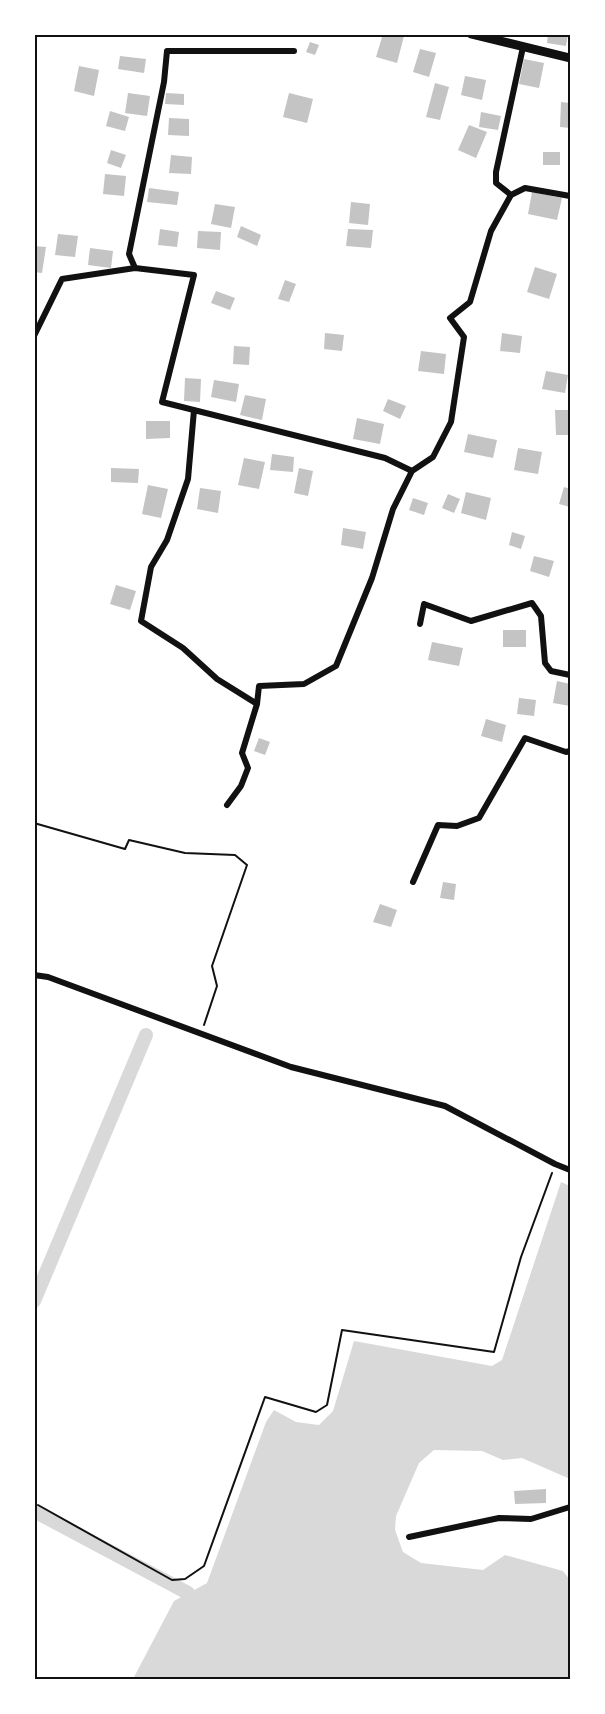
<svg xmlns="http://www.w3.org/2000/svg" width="605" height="1714" viewBox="0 0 605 1714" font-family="Cabin,sans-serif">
	<rect width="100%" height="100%" fill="#fff"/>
	<path fill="#d9d9d9" d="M561,1182l9,4v293l-48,-21 -19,2 -21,-9 -48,-1 -15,13 -23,53 -1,14 8,22 18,11 62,7 22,-15 58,16 7,9v99h-437l41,-78 33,-18 59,-161 8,-12 22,12 23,3 14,-14 21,-70 138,25 10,-6z"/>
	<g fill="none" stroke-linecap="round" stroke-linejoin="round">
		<path stroke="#d9d9d9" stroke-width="14" d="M34,1301l112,-266
			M34,1511l154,82"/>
	</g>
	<path fill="#c4c4c4" d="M383,34l21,2 -7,27 -21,-6z
		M548,34h20l-2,12 -19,-3z
		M310,42l9,3 -4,10 -9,-3z
		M420,49l16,4 -7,24 -16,-5z
		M120,56l26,3 -2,14 -26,-4z
		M524,59l20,4 -5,25 -20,-4z
		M79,66l20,4 -5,26 -20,-5z
		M465,76l21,4 -4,20 -21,-5z
		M435,83l14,4 -9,33 -14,-3z
		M128,93l22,3 -3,20 -22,-3z
		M166,93l18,1v11l-19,-1z
		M289,93l24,6 -6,24 -24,-6z
		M561,102l9,1v25l-10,-1z
		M110,111l19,6 -4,14 -19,-5z
		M481,112l20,4 -3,14 -19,-3z
		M169,118l20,1v17l-21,-1z
		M469,125l18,7 -11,26 -18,-8z
		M111,150l15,5 -5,13 -14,-5z
		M543,152h17v13h-17z
		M171,155l21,2 -1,17 -22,-1z
		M105,174l21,2 -2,20 -21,-2z
		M149,188l30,4 -2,13 -30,-3z
		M532,192l30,6 -5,22 -29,-6z
		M351,202l19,2 -2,21 -19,-2z
		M215,204l20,3 -4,21 -20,-4z
		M241,226l20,9 -4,11 -20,-9z
		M160,229l19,3 -2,15 -19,-2z
		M348,229l25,1 -2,18 -25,-2z
		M198,231l23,1 -1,18 -23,-2z
		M58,234l20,2 -3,21 -20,-2z
		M34,246l12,1 -4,26 -8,-1z
		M90,248l23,3 -2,17 -23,-3z
		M535,267l22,7 -8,25 -22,-7z
		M285,280l11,4 -7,18 -11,-3z
		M216,291l19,7 -5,12 -19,-7z
		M325,333l19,2 -2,16 -18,-2z
		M502,333l20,3 -2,17 -20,-2z
		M234,346l16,1 -1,18 -16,-1z
		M421,351l25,3 -2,20 -26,-3z
		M546,371l22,4 -3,18 -23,-4z
		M185,378l16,1 -1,23 -16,-1z
		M214,380l25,4 -3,18 -25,-5z
		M245,395l21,4 -4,21 -22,-5z
		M388,399l18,7 -6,13 -17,-8z
		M555,410h15v25h-14z
		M357,418l27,6 -4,20 -27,-5z
		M146,421h24v17l-24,1z
		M468,434l29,6 -4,18 -29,-6z
		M518,448l24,4 -4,22 -24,-4z
		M272,454l22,3 -1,15 -23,-2z
		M244,458l21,4 -6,27 -21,-4z
		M111,468l28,1 -1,14 -27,-1z
		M299,468l14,3 -5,25 -14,-3z
		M148,485l20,4 -7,29 -19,-4z
		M564,487l6,2v18l-11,-3z
		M200,488l21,3 -3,22 -21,-4z
		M466,492l25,6 -5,22 -25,-7z
		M448,494l12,5 -6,14 -12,-5z
		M413,498l15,5 -4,12 -15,-5z
		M343,528l23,4 -3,17 -22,-4z
		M512,532l13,4 -4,13 -12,-4z
		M534,556l20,5 -5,16 -19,-6z
		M116,585l20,6 -6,19 -20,-6z
		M503,630h23v17h-23z
		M432,642l31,6 -4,18 -31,-6z
		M557,681l13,3v22l-17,-3z
		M519,698l17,2 -2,16 -17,-2z
		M486,719l20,6 -4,17 -21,-6z
		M259,738l11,4 -5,13 -11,-4z
		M443,882l13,2 -2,16 -14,-2z
		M380,904l17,6 -6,17 -18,-5z
		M546,1489v14l-31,1 -1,-13z"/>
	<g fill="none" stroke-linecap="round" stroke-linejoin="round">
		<path stroke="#111" stroke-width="2" d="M34,823l91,26 4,-9 56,13 50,2 12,10 -35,101 5,20 -13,39
			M38,1505l134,75 13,-1 19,-13 61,-169 51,15 11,-7 15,-75 152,22 27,-95 31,-84"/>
		<path stroke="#111" stroke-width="6" d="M523,47l-27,125v11l15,12 14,-7 45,8
			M135,268l-6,-14 35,-172 3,-31h127
			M34,336l28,-57 73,-11 59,7 -32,127 223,56 27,13 21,-14 18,-35 13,-85 -14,-19 20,-16 21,-71 20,-36
			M194,410l-6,69 -21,61 -16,27 -10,54 42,27 34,31 40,25
			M420,624l4,-20 47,17 61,-18 9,13 4,47 6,8 19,4
			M227,805l14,-19 7,-18 -6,-15 15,-49 2,-18 45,-2 32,-18 36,-88 21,-69 19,-38
			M413,882l25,-57 19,1 22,-8 46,-80 41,14 4,-1
			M34,975l14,2 243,90 154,39 110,58 15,6
			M409,1537l90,-19 32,1 39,-12"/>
		<path stroke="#111" stroke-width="9" d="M471,34l99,24"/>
	</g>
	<rect width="605" height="1714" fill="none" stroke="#ffffff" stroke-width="72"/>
	<rect x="36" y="36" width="533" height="1642" fill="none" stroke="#111" stroke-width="2"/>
</svg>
